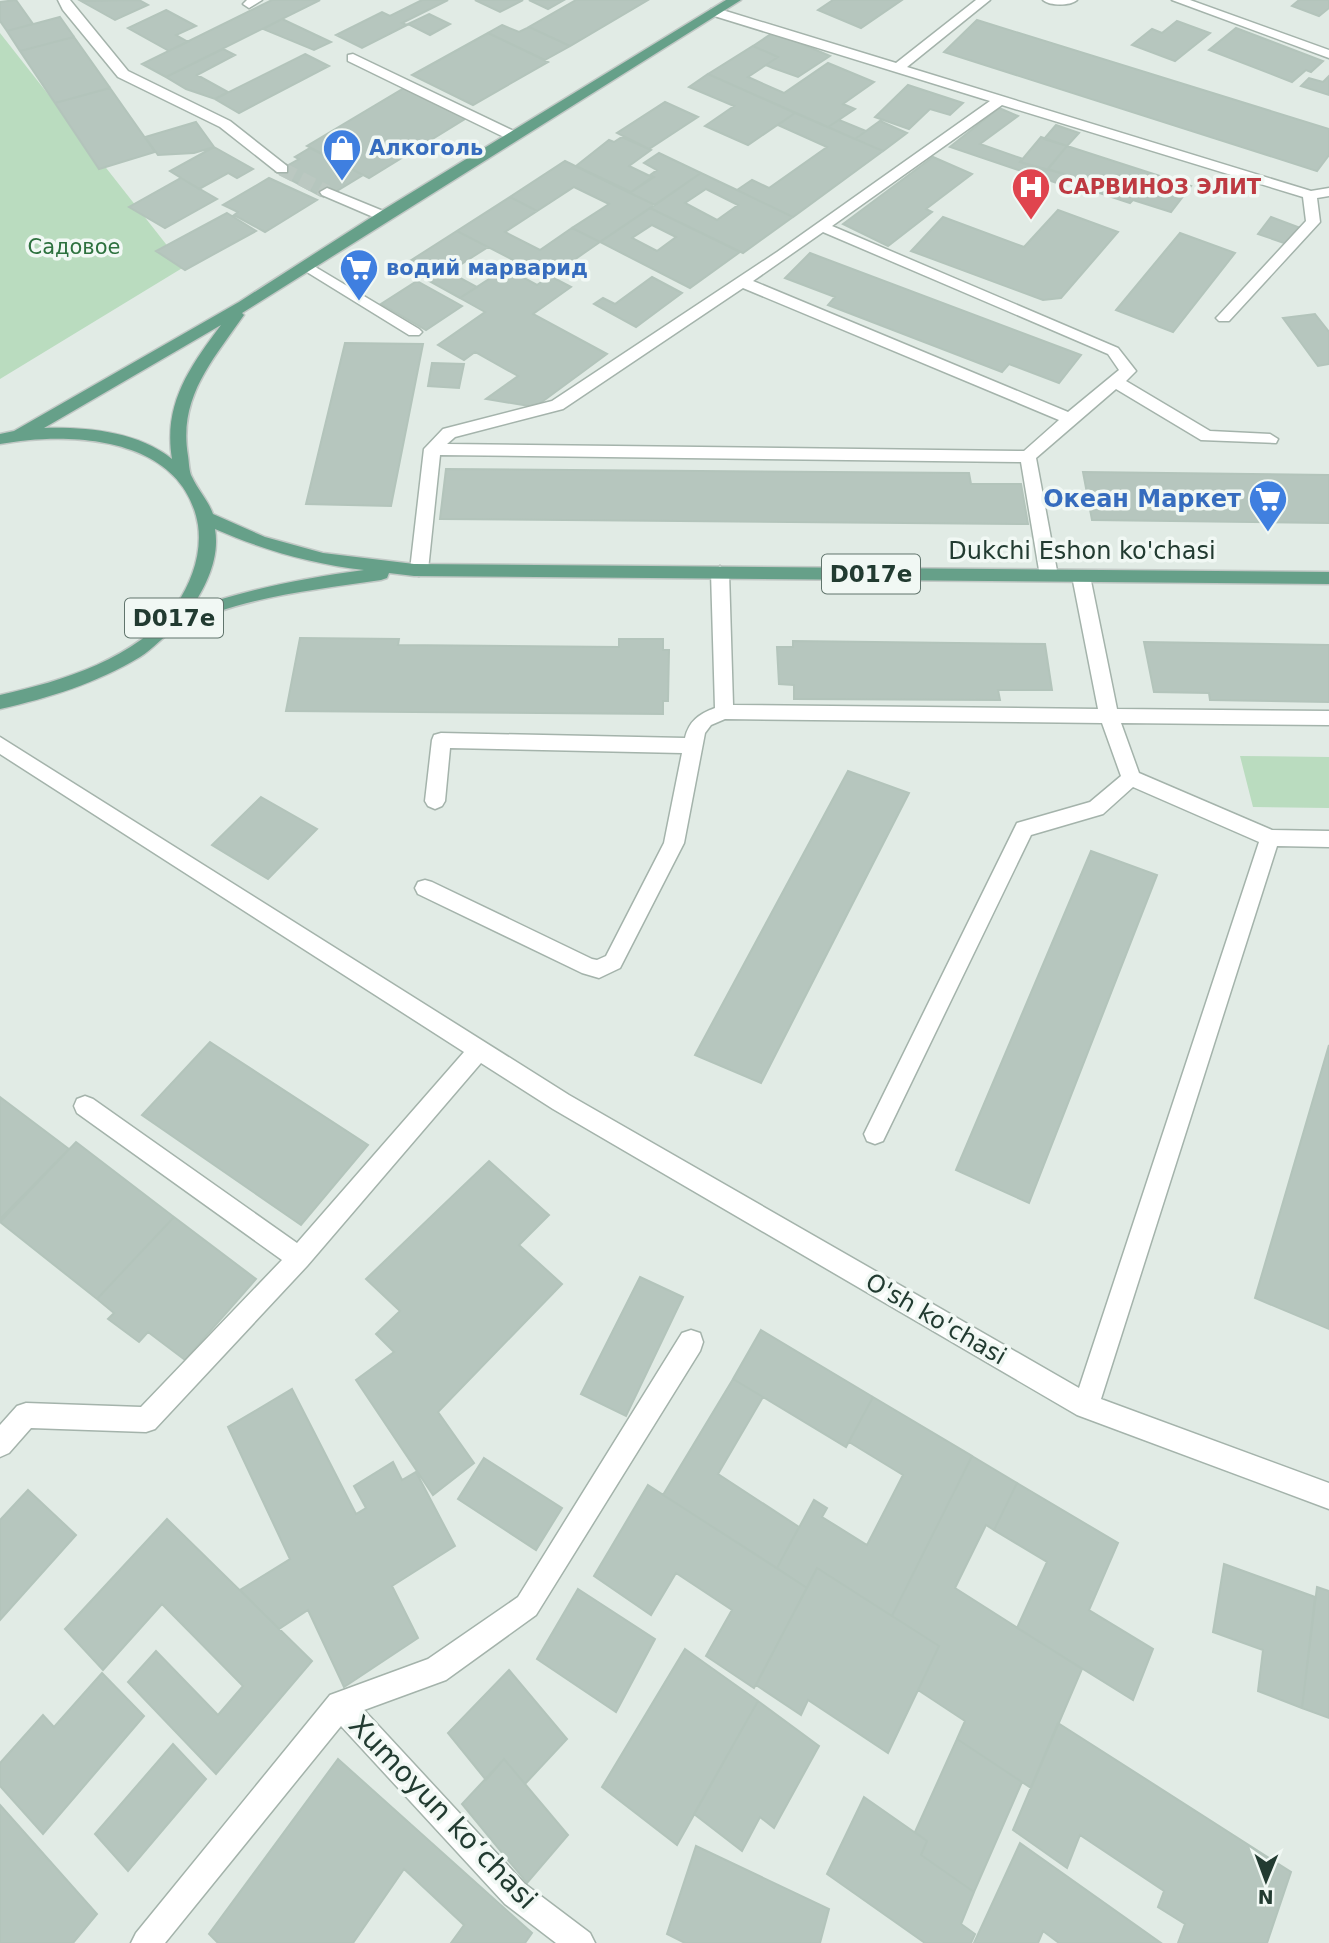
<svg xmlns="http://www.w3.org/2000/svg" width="1329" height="1943" viewBox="0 0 1329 1943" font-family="'DejaVu Sans',sans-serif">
	<rect width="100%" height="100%" fill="#e1ebe5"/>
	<path fill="#badcbf" d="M0,33l184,234 -184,112z
		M1240,756l89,1v51l-76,-1z"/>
	<path fill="#b6c6be" stroke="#b3c4bb" stroke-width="2" fill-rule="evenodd" d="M16,0l17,24 -26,7 -7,-10v-19z
		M139,0l9,5 -33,15 -34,-19z
		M272,0h48l-154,77 -24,-13z
		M422,0h26l-46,23 5,2 -45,23 -26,-13 46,-23 8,4z
		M475,0h48l-23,12z
		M529,0h35l-16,9z
		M576,0h72l-78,46 -41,-19z
		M833,0h69l-41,28 -43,-18z
		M1299,0h30v8l-10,8 -27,-10z
		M166,10l30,16 -20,9 12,7 -19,9 -41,-23z
		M429,14l21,10 -20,11 -22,-11z
		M60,17l14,20 -54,14 -13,-20z
		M282,19l49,23 -17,8 -51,-21z
		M977,20l352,109v26l-12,16 -373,-119z
		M1177,21l33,12 -35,28 -43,-16 20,-16 10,4z
		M502,25l17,7 10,-5 41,19 -25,14 -57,-27z
		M1236,28l87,33 -12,11 -5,-2 -14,12 -83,-32z
		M774,32l56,24 -32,21 -25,-9 -7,-3 12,-8 -25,-11z
		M488,33l60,29 -75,43 -61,-30z
		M74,37l36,51 -55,15 -35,-52z
		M753,46l25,11 -30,20 36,16 44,-30 46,19 -31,22 12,5 -27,18 -120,-53z
		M223,49l12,6 -38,20 31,17 -13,7 -29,-10 -20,-12z
		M305,54l24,12 -90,47 -24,-14z
		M708,74l87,39 -47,32 -43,-19 29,-20 -45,-19z
		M1329,76v19l-28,-9 8,-8 14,4z
		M908,85l55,18 -13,12 -20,-6 -21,20 -34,-12z
		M406,87l62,30 -99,61 -62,-32z
		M110,88l45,64 -56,17 -44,-66z
		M665,102l33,15 -49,32 -32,-16z
		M999,108l19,8 -38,28 43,15 -3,3 51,14 -8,9 -113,-38z
		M795,113l88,38 -90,66 -56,-27 15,-10 17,8 58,-41 -49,-22z
		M839,120l27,11 -11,8 -27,-12z
		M880,121l27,12 -24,18 -28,-12z
		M196,122l18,25 -20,6 -36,2 -13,-18z
		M1056,125l23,8 -12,13 -23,-7z
		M622,137l29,13 -22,16 23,11 -21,15 -55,-26 33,-26 5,2z
		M1041,137l26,9 -21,25 -26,-9z
		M1067,146l124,40 -20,26 -38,-12 -3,3 -64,-21 5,-6 -23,-7z
		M214,147l39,22 -16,9 -9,-5 -29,16 -29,-18z
		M310,148l53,27 -28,17 -4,-2 -10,6 -45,-24 23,-13 -4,-2z
		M659,153l42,20 -46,32 -25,-12 24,-16 -4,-2 7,-5 -13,-7z
		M933,157l39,17 -46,35 6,3 -44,34 -45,-22z
		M565,161l65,32 25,12 -55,37 -28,-14 37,-24 -35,-17 -37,24 -27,-14z
		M701,173l36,17 56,27 -50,36 -93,-45zM706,189l32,16 -21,15 -32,-17z
		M181,178l36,21 -52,29 -36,-21z
		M269,178l48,22 -52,32 -31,-17 4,-3 -15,-7z
		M510,197l27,14 -32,21 35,18 32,-22 28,14 -52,36 -91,-47z
		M650,208l90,44 -50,36 -90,-46zM652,225l24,12 -19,14 -25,-13z
		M1058,210l60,22 -57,66 -18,2 -132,-49 32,-34 81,30z
		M227,213l29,18 -71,39 -29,-19z
		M1271,217l32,12 -13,16 -32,-11z
		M457,231l31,16 -39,25 28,15 -17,11 -58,-32z
		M1180,233l55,20 -62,79 -57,-22z
		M810,253l271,102 -22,28 -50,-19 -7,8 -174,-67 7,-8 -50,-19z
		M506,268l31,17 13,-9 21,11 -38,27 74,40 -72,53 -49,-8 32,-23 -43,-24 -11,8 -26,-15 47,-33 -25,-14z
		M652,277l30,16 -46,34 -42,-23 9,-6 12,6z
		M417,281l45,25 -36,24 -45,-26z
		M1315,314l14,18v32l-11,2 -35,-48z
		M345,343l78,1 -32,162 -85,-2z
		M432,363l32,1 -5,24 -31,-2z
		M446,469l523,4 2,11h50l7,40 -588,-5z
		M1083,472l246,3v48l-237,-3z
		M300,638l99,1 -1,6 221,2v-8h44v11h6l-1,51h-5v13l-377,-3z
		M793,641l252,3 7,46h-54l2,10 -206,-1v-14l-15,-1 -2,-37h16z
		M1144,642l185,3v57l-119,-2 -1,-7 -55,-1z
		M848,771l61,22 -148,290 -66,-28z
		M261,797l56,32 -49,50 -56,-34z
		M1091,851l66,24 -128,328 -73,-33z
		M210,1042l158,103 -67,80 -159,-110z
		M1329,1045v284l-74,-31z
		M0,1097l69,52 -69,70z
		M76,1142l98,75 -77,82 -97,-77z
		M489,1161l60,54 -30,30 43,39 -124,128 36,51 -41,32 -77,-115 38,-28 -18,-18 24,-23 -34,-32z
		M174,1217l82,62 -71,81 -37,-28 -9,10 -31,-23 6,-6 -17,-14z
		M640,1277l43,20 -57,119 -45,-22z
		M761,1330l112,67 -27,50 -113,-68z
		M733,1379l30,18 -45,77 81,53 -22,41 -114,-73z
		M292,1389l64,125 10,-6 -12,-22 39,-24 9,18 14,-8 39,74 -63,40 26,52 -74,49 -36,-77 -29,19 -39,-39 50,-31 -62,-132z
		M873,1397l99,59 -80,160 -75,-48 -10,20 -30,-20 37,-68 13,8 -5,9 45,28 36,-70 -54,-33z
		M972,1456l45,27 -23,47 -8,-5 -31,63 127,81 -51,119 -74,-49 8,-18 -47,-31 21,-44 -47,-30z
		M484,1458l78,50 -26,42 -78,-51z
		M1017,1483l101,60 -29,67 64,39 -20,51 -116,-72 30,-66 -53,-32z
		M648,1485l159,103 -53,100 -48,-32 26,-46 -56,-37 -25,42 -57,-39z
		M28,1490l48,45 -76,85v-100z
		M167,1519l145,142 -96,113 -88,-92 28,-31 62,64 25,-29 -81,-82 -59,66 -38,-41z
		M1224,1564l91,33 -13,111 -44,-17 5,-41 -50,-18z
		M817,1568l122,78 -51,107 -80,-53 -7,15 -45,-30z
		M1317,1587l12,4v127l-27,-10z
		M578,1589l77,50 -39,73 -79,-53z
		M685,1649l73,52 -81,144 -75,-58z
		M509,1670l58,69 -42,45 -21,-25 -18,21 -38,-47z
		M102,1673l42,43 -101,118 -43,-48v-23l43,-48 11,12z
		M758,1701l61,45 -45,82 -14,-11 -18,34 -48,-37z
		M1058,1723l233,149 -24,71h-89l7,-19 -27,-17 6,-16 -84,-56 -13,33 -54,-38z
		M957,1739l65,43 -48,110 -53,-37 6,-14 -12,-9z
		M173,1744l33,35 -78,92 -33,-37z
		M338,1759l194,174 -7,10h-74l13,-18 -60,-56 -51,74h-135l-9,-9z
		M504,1759l64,76 -41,48 -65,-79z
		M864,1797l63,44 -6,14 53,37 -13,32 14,10 -4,9h-46l-98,-69z
		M0,1805l97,109 -24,29h-73z
		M1020,1843l141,100h-102l-16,-12 -5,12h-64z
		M696,1846l133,63 -9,34h-135l-18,-9z"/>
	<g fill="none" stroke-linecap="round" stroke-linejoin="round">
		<path stroke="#bbc8c1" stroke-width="14" stroke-dasharray="14 7" stroke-linecap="butt" d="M282,169l45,23"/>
		<g stroke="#a4b3ab" stroke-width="3">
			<path id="minor" d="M58,0h12l58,71 102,50 57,45v6h-10l-57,-45 -102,-50 -55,-67z
				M247,0h15l-13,8 -6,-4z
				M976,0h14l-83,67 404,124 18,-3v8l-12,2 3,24 -91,99h-10l-3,-3 3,-3 87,-94 -3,-24 -301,-92 -170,121 286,122 18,23 -10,10 84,50 60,3 8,5 -2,4 -75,-3 -85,-51 -80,69 22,118 -3,4h-12l-3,-4 -19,-114 -581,-7 -12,115 -9,6 -6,-2 -3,-4 14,-121 19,-20 109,-28 225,-149 213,-151 -279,-86v-6h8l177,54zM823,232l285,122 11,16 -51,42 -315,-131zM743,288l316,132 -35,31 -577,-7 8,-7 108,-28z
				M1043,0h34c-7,6 -27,6 -34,0z
				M1172,0h18l139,50v8z
				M353,54l165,79 2,3 -7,4 -5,-1 -160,-78v-6z
				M327,188l61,25 2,3 -2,3h-10l-56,-24 -2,-3z
				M307,262l112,67 3,3 -3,3h-10l-107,-66 -2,-3 2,-3z
				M720,566l9,6 4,133 365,4 -26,-133 3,-4h12l3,4 27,133 212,2v14l-208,-2 18,50 133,57 57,1v16l-52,-1 -176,553 228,84v26l-252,-94 -524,-306 -72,-46 -174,203 -152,163 -9,3 -115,-4 -22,25 -9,4v-32l17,-19 9,-3 115,4 141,-147 -205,-147 -3,-7 3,-7 8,-3 8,3 204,144 167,-191 -464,-298v-17l569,358 510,293 180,-546 -126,-55 -30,27 -72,21 -148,306 -8,3 -8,-3 -3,-7 153,-311 73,-21 31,-26 -19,-53 -377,-4 -14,6 -6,8 -21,110 -64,125 -21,10 -17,-5 -164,-79 -3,-6 3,-6 7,-2 7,2 160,77 5,1 9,-4 58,-113 18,-90 -232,-5 -5,53 -3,5 -7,3 -7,-3 -3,-5 7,-61 2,-5 7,-2 244,5c4,-17 14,-24 30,-30l-4,-136z
				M691,1330l9,3 3,9 -3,9 -164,264 -90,65 -82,30 161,174 65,49 5,10h-39l-51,-39 -164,-178 -176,217h-34l5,-10 194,-238 98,-36 90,-62 164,-264z"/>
		</g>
		<g stroke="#c1c8c5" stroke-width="3">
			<path id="major" d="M726,0h15l-499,313 2,2c-31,45 -66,82 -56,141 1,6 1,16 4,21 6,13 16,23 21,37l52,23 58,16 91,11 915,8v12l-915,-8 -25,-3 -2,5 -6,2c-68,10 -140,17 -203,48 -13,6 -25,21 -38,29 -43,26 -91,41 -140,52v-14c62,-14 137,-36 176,-90 16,-23 26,-52 22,-80 -15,-89 -128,-94 -198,-81v-10l14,-3 225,-129 139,-89zM221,325c-31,42 -58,78 -49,134 -35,-28 -86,-32 -128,-31zM215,529c48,21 97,35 149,41 -60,8 -116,19 -173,39 15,-23 29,-51 24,-80z"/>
		</g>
		<use href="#minor" fill="#fff" fill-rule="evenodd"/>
		<use href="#major" fill="#66a089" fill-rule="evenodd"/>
	</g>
	<defs>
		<g id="shop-pin" transform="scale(2.0125)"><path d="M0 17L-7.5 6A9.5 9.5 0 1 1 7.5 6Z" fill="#3f7fe0" stroke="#f1f8f4"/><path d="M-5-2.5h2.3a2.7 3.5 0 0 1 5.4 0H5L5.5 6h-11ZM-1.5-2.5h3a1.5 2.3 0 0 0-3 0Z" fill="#fff"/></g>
		<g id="hospital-pin" transform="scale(2.0125)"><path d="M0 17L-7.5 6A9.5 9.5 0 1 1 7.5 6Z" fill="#e0444e" stroke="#f1f8f4"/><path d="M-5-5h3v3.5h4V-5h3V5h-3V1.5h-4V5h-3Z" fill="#fff"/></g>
		<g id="supermarket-pin" transform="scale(2.0125)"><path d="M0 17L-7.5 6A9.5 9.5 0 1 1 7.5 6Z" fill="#3f7fe0" stroke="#f1f8f4"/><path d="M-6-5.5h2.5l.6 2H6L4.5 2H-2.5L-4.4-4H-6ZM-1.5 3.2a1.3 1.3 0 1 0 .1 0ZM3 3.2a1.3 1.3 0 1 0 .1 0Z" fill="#fff"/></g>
	</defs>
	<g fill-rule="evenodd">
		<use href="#shop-pin" x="342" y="148"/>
		<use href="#hospital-pin" x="1031" y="187"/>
		<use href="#supermarket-pin" x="359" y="268"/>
		<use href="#supermarket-pin" x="1268" y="499"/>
	</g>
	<g text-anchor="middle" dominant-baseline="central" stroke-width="7" stroke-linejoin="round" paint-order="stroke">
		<g font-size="21" font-weight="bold" fill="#366cbe" stroke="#f1f8f4" text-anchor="start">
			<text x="369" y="148">Алкоголь</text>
			<text x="386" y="268">водий марварид</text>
		</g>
		<g font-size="21" font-weight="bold" fill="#be3a42" stroke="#f1f8f4" text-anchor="start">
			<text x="1058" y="187">САРВИНОЗ ЭЛИТ</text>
		</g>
		<g font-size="21" fill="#2d713e" stroke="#f1f8f4">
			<text x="74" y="247">Садовое</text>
		</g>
		<g fill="#f1f8f4" stroke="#60746c" stroke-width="2">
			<rect x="822" y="554.5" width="98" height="39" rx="5"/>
			<rect x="125" y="598.5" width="98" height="39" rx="5"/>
		</g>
		<g font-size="23" font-weight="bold" fill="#223b31">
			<text x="871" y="574">D017e</text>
			<text x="174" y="618">D017e</text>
		</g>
		<g font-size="24" font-weight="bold" fill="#366cbe" stroke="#f1f8f4" text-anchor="end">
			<text x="1241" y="499">Океан Маркет</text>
		</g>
		<g font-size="24" fill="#223b31" stroke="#f1f8f4">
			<text x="1082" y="551">Dukchi Eshon ko'chasi</text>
			<text transform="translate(936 1319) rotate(30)">O'sh ko'chasi</text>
		</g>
		<g font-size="28" fill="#223b31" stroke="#f1f8f4">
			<text transform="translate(443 1812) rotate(46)">Xumoyun koʻchasi</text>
		</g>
	</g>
	<g transform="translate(1266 1880) rotate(181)" stroke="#f1f8f4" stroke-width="5" paint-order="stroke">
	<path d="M0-5L12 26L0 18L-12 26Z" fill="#223b31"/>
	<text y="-10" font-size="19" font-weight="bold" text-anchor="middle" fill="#223b31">N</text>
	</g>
</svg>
